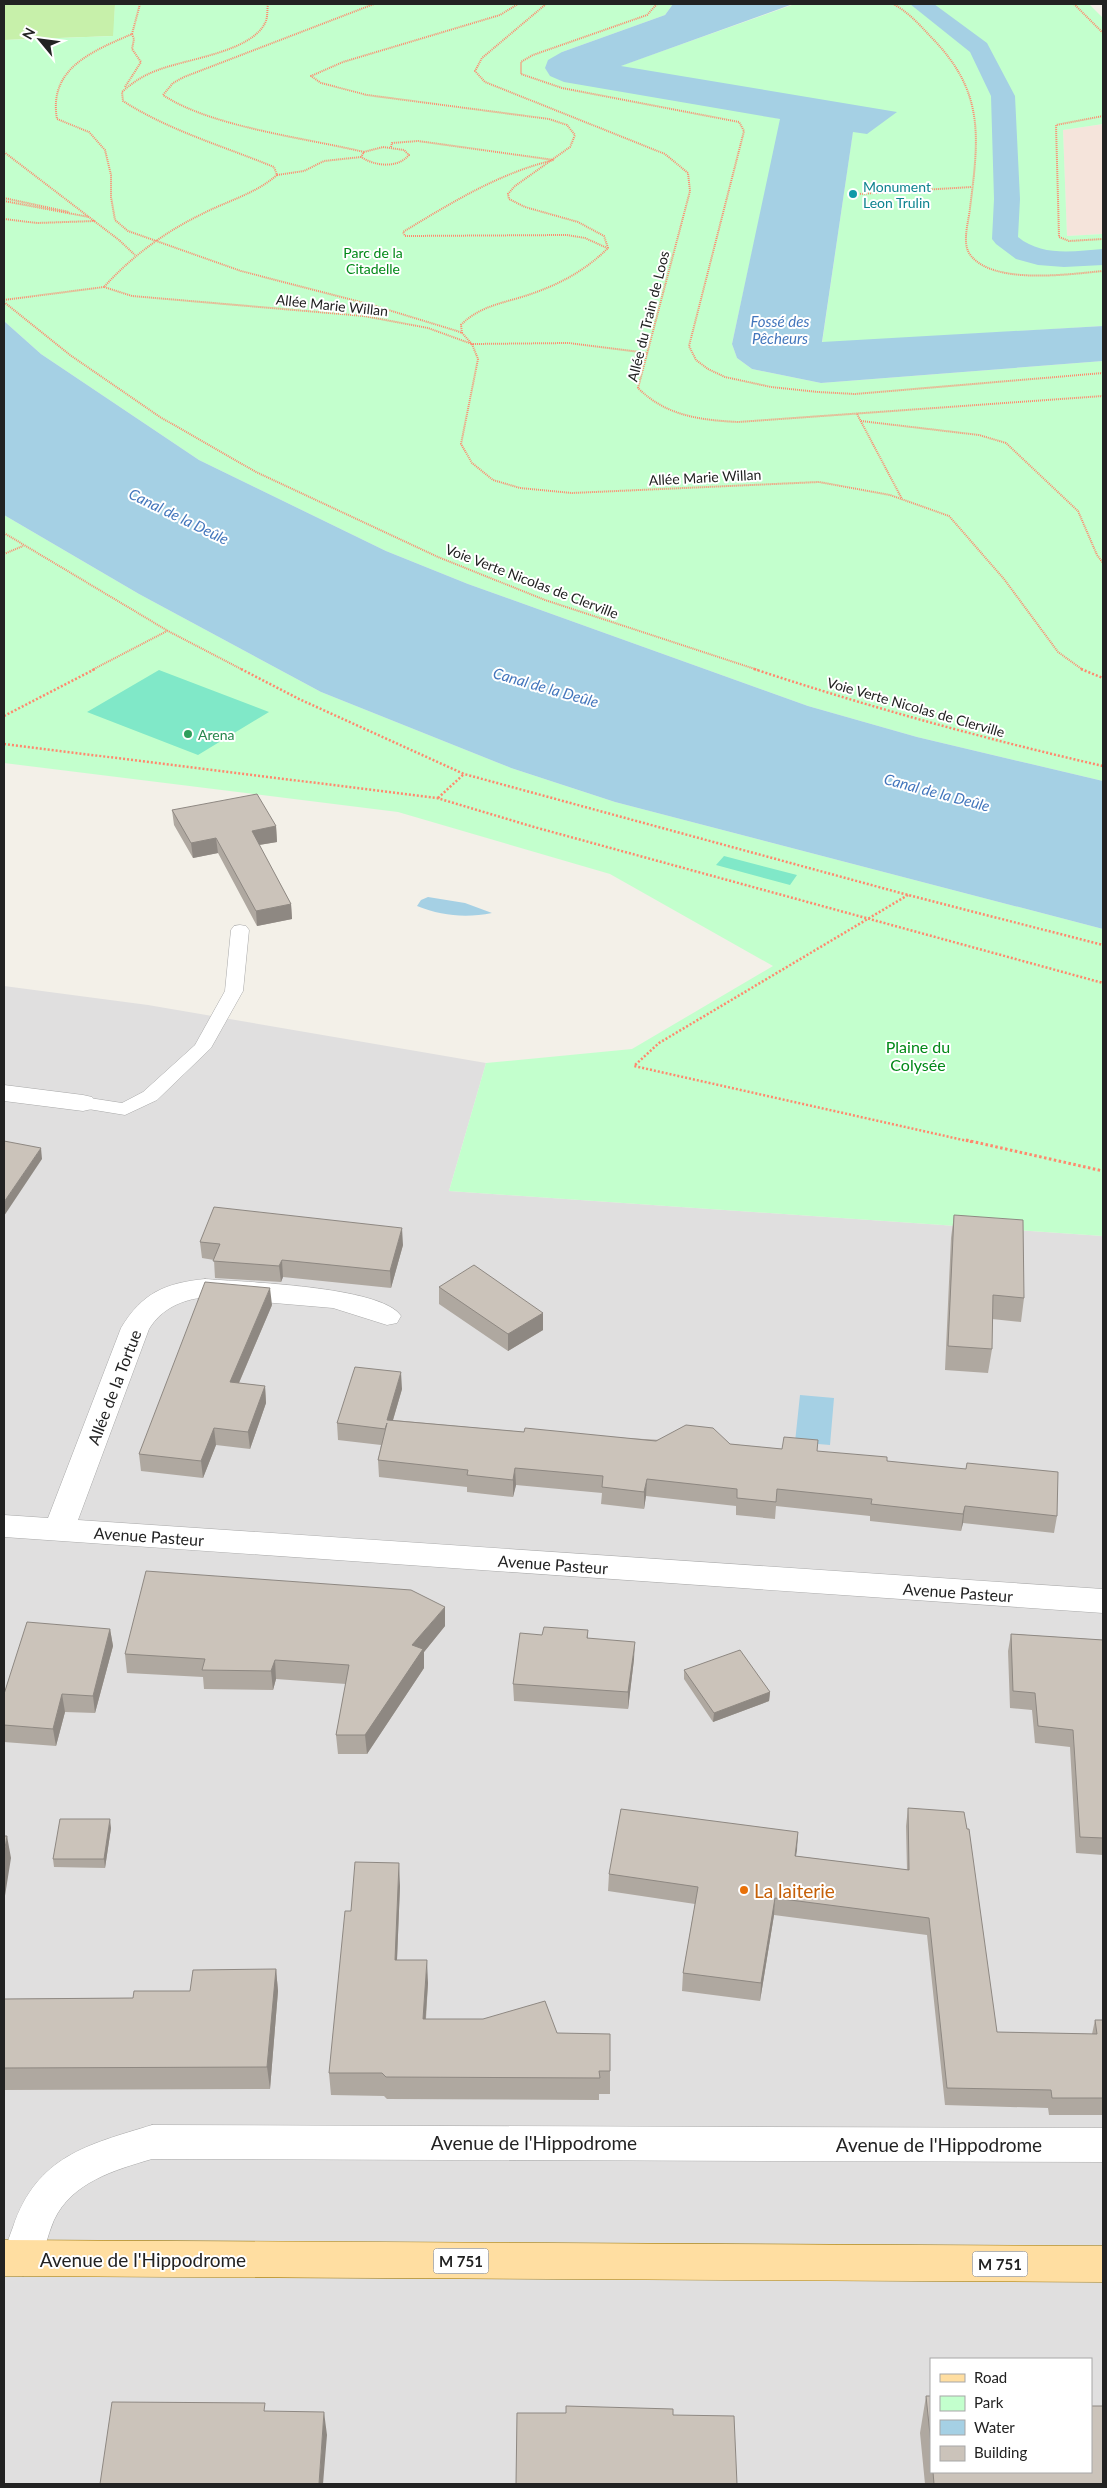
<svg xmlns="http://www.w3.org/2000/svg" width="1107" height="2488" viewBox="0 0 1107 2488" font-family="Lato,sans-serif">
	<rect width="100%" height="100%" fill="#f3f0e8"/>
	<path fill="#e0dfdf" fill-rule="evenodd" d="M4,986l144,19 338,58 -37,128 654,45v1248h-1099zM931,2359h160v113h-160z"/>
	<path fill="#f5e4db" d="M1103,124v110l-36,2 -4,-106z"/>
	<path fill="#c7f0aa" d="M4,4h111l-1,32 -110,4z"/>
	<path fill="#c3ffcd" d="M115,4h558l-8,11 -103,37 166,57 53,10 -49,225 5,14 15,11 69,14 282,-22v420l-186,-44 -109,-31 -340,-122 -82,-33 -187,-91 -158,-106 -37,-33v-281l109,-4z
		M791,4h298l14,14v106l-40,6 4,106 36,-2v92l-281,17 31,-212 -233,-65 172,-61z
		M4,515l135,79 182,98 190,76 104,34 488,127v307l-654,-45 37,-128 146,-14 141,-83 -163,-92 -212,-62 -394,-49z"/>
	<path fill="#80e8c8" d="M159,670l110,42 -71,43 -111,-43z
		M724,856l73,19 -7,10 -74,-20z"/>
	<path fill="#a5d0e4" d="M673,4h120l-172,62 276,46 -30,22 -14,-2 -31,210 281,-16v35l-282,22 -69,-14 -15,-11 -5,-14 48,-225 -216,-37 -14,-6 -5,-8 3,-8 14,-8 103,-37z
		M4,321l37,33 158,106 187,91 82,33 340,122 109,31 186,44v148l-488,-127 -104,-34 -190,-76 -182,-98 -135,-79z
		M428,897l37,6 27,10c-26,5 -50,3 -75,-7l4,-6z
		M800,1395l34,3 -4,47 -35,-3z"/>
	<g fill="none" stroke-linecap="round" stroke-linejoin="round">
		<path fill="#a5d0e4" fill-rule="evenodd" d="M910,4h24l53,39 28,53 5,103 -2,38c24,20 57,14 85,12v16l-39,2 -26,-2 -22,-6 -20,-15 -4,-5 2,-40 -3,-103 -21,-44z"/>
		<g stroke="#a9a9a9" stroke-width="1">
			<path id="service" d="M240,925l6,1 3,4 -6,61 -32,57 -54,52 -32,15 -49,-8 -2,-4 2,-4 7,-2 39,6 21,-11 52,-47 30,-54 6,-61 3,-4z"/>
		</g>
		<g stroke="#a9a9a9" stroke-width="1">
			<path id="minor" d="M4,1085l79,10 9,2 4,6 -4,6 -9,2 -79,-10z
				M205,1279c37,3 177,7 196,37l-4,7 -10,2 -54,-17 -128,-11c-23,3 -43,11 -56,32l-71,191 1025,69v24l-1099,-76v-22l44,3 73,-190c21,-35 44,-45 84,-49z
				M152,2125l951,3v34l-951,-3c-37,11 -80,23 -98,61 -7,16 -10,34 -17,51l-14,5 -14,-5c-8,-17 -2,-27 4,-44 24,-71 74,-82 139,-102z"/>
		</g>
		<g stroke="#a07800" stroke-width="1">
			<path id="primary" d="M4,2240l1099,6v36l-1099,-6z"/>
		</g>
		<path stroke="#ff886d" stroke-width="2" stroke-dasharray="1 1" stroke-linecap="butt" d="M140,4l-8,30c-39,17 -84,34 -75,85l32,13 16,18 6,25v22l4,23 13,11 113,40 131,34 85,26 5,2 10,11 97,-1 79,10
			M268,4c-1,5 0,14 -3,19 -14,29 -79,36 -107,47 -14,5 -25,12 -36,22l1,9c47,30 100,45 151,66l3,8c-22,19 -50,26 -75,39 -37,18 -70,42 -98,73l28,9 232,20 64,12 44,16 6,15 -17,85 11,19 21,17 27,8 52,5 247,-11 71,13 59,21 55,63 54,73 25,18
			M546,4l-64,54 -7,13 10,11 180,72 23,19 2,18 -52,197c28,28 62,32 100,34l365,-26
			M657,4l-10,11 -114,40 -12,7v12l41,14 177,34 5,9 -55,215 7,14 12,9 17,8 46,10 47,5 37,2 248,-21
			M893,4c14,7 26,20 37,32 55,55 49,100 40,172 -1,12 -8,33 -1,45 21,33 101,21 134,18
			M1074,4l29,29
			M125,87l16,-25 -9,-13 2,-10 -2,-5
			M1103,116l-47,9 3,112 10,4 34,-2
			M383,147l21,3 5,5c-12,14 -34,11 -48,2l3,-5z
			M391,147l1,-4 26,-2 136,19c-55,13 -103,43 -151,72l2,4 162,-1 18,3 22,10
			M4,152l115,88 16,15
			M364,152c-58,-14 -153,-25 -201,-57l10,-12 11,-6 190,-73
			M277,175l27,-4 20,-10 37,-4
			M858,194l113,-7
			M4,198l65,14
			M4,201l85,16
			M4,219l33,4 58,-2
			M4,300l100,-13
			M4,302l66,53 90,62 96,55 182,85 107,43 213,70
			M462,333l-1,-8c18,-19 43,-22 67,-30 30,-10 57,-24 80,-47l-4,-12 -26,-14 -53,-15 -16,-8 -1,-5 7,-8 55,-39 5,-12 -8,-10 -18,-6 -182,-24 -46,-12 -10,-7 32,-14 157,-47 18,-11
			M857,414l45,85
			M861,421l118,14 27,8 72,68 19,44 6,8
			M4,533l164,98 75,39
			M4,554l19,-8
			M92,670l75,-39"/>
		<path stroke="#ff886d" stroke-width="2.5" stroke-dasharray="2 2" stroke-linecap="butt" d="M241,669l58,30 165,75 444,121 195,50
			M754,669c115,38 231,70 349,97
			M1081,669l22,9
			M4,716l91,-47
			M4,744l433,54 97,29 569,156
			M438,798l26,-24
			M908,895l-249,148 -25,23 338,76"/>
		<path stroke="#ff886d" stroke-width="3" stroke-dasharray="2.5 2.5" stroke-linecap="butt" d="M966,1140l137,31"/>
		<use href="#service" fill="#fff" fill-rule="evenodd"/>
		<use href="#minor" fill="#fff" fill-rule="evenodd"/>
		<use href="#primary" fill="#ffdea1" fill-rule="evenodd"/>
	</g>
	<path fill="#afa8a0" d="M172,810l104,16 1,16 -18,3 32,59 1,15 -35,7 -39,-73 -25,5 -19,-33z
		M954,1215l70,83 -3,24 -29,-3v30l-4,24 -43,-3 6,-132z
		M200,1242l203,3 -12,43 -108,-11 -2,5 -66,-4 -1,-18 -12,-2z
		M439,1287l104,26v17l-35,21 -69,-47z
		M272,1305l-33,78 26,3 1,17 -16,46 -34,-4 -13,33 -62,-7 -2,-17z
		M402,1389l-9,31 131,12 206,12 52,5 35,2 70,10 170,55 -3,17 -91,-10 -2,8 -91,-10v-5l-94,-10 -1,13 -39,-4v-9l-90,-10 -2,13 -43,-5 1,-11 -86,-8 -3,12 -46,-5v-5l-88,-10 -1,-17 3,-15 -43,-5 -1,-17z
		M445,1626l-21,26v16l-57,86h-29l-2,-19 10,-51 -70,-5 -3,11 -69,-1 -1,-12 -76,-4 -2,-19z
		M110,1629l3,17 -18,67 -30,-1 -9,34 -52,-4v-48z
		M588,1630v8l46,21 -6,50 -114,-8 -1,-17 29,-49z
		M1011,1634l92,6v215l-27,-2 -6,-106 -35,-4 -3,-33 -22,-2 -2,-57z
		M684,1670l86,22 -1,9 -56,21 -29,-43z
		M908,1808l89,224 95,2 3,-14h8v95h-54l-1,-7 -103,-3 -18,-170 -153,-20 -14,86 -78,-10 1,-18 12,-69 -87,-13 1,-17 189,-42 -2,24 111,14 -1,-44z
		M111,1828l-6,40 -51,-1 -1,-8z
		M400,1886l-3,74 31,23 -2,36 131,14 53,38v23h-11v6l-212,-1 -3,-3 -53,-1 -2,-22 22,-162z
		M276,1969l2,22 -8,98 -266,1v-91l129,-1 57,-7z
		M926,2396h5v76h160l12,12h-178l-5,-51z"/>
	<path fill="#8e8882" d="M276,826l1,16 -24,4 -1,-15z
		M216,838l2,15 -25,5 -2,-15z
		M291,904l1,15 -35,7 -1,-15z
		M41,1148l1,11 -38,57v-14z
		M402,1228l1,17 -12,43 -1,-17z
		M282,1260l1,17 -2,5 -2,-16z
		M270,1288l2,17 -40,94 -2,-17z
		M543,1313v17l-35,21v-17z
		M401,1372l1,17 -14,48 -1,-17z
		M265,1386l1,17 -16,46 -2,-17z
		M214,1428l2,17 -13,33 -2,-17z
		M515,1468l1,17 -3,12v-17z
		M647,1479l-1,17 -2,13v-17z
		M965,1506l-2,17 -2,8 2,-17z
		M445,1607v19l-21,26v16l-57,86 -2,-19 47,-90z
		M110,1629l3,17 -18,67 -2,-17z
		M635,1642l-1,17 -6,50v-17z
		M275,1660l1,19 -3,11 -2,-19z
		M770,1692l-1,9 -56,21 1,-9z
		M62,1694l3,18 -9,34 -3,-17z
		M110,1819l1,9 -6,40 -1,-9z
		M798,1832l-1,18 -4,23 2,-17z
		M7,1836l4,22 -7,44v-48z
		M399,1863l1,23 -4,97 -1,-23z
		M775,1898l-1,17 -14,86 1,-18z
		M427,1960l1,23 -4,58 -1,-22z
		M276,1969l2,22 -8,98 -3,-22z
		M324,2412l3,23 -4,49h-4z"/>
	<path fill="#cbc3ba" stroke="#8e8882" d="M257,794l19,32 -24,5 39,73 -35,7 -40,-73 -25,5 -19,-33z
		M4,1141l37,7 -37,54z
		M214,1207l188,21 -12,43 -108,-11 -3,6 -66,-5 7,-17 -20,-2z
		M954,1215l69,5 1,78 -31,-3 -1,54 -44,-3z
		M474,1265l69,48 -35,21 -69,-47z
		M205,1282l65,6 -40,94 35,4 -17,46 -34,-4 -13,33 -62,-7z
		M355,1367l46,5 -14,48 137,12 1,-4 131,13 30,-16 27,3 17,16 52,5 2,-12 34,3 -1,11 70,6v4l79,8 1,-6 91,9 -1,44 -92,-10 -2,8 -92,-10 1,-5 -95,-10 -1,13 -39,-4v-9l-90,-10 -3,13 -42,-5 1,-11 -88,-8 -2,12 -46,-5 1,-5 -90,-10 9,-37 -2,6 -48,-6z
		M146,1571l265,19 34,17 -33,38 11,4 -58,86h-29l13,-70 -74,-5 -4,11 -69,-1 3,-11 -80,-5z
		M27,1622l83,7 -17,67 -31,-2 -9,35 -49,-4v-31z
		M544,1627l44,3 -1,8 48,4 -7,50 -115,-8 7,-51 22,2z
		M1011,1634l92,6v198l-23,-1 -7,-107 -35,-4 -3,-33 -22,-2z
		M740,1650l30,42 -56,21 -30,-43z
		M908,1808l56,4 3,17h2l28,203 100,2 -2,-14h8v78h-51l-1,-8 -104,-2 -18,-170 -154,-20 -14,85 -78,-10 15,-86 -89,-13 12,-65 177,23 -3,24 114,14z
		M60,1819h50l-6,40h-51z
		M4,1836h3l-3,18z
		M355,1862l44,1 -4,97h32l-4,59h60l62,-18 12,32 53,1v37h-11l1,7 -214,-1 -4,-4h-53l16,-162h6z
		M276,1969l-9,98 -263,1v-69l129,-1 1,-7h56l3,-21z
		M926,2396h5v48z
		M112,2402l153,1 -1,8 60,1 -5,72h-219z
		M566,2406l107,3v6l61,1 3,68h-221l1,-71h49z
		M1091,2406h12v78h-169l-1,-12h158z"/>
	<circle fill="#0f9aa8" stroke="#fff" stroke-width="2" cx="853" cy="194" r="5"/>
	<circle fill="#2e9e5b" stroke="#fff" stroke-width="2" cx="188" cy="734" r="5"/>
	<circle fill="#e8710a" stroke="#fff" stroke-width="2" cx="744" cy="1890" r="5"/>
	<g text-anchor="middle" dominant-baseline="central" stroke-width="4" stroke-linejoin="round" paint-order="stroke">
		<g font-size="14" fill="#0d838f" stroke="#fff" text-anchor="start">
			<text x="863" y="186">Monument<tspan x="863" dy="16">Leon Trulin</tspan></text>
		</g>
		<g font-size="14" fill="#028918" stroke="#fff">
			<text x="373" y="252">Parc de la<tspan x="373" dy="16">Citadelle</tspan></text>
		</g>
		<g font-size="14" fill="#222" stroke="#fff">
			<text transform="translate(332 305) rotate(6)">Allée Marie Willan</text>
			<text transform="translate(648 316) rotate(-76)">Allée du Train de Loos</text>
			<text transform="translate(705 477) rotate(-3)">Allée Marie Willan</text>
			<text transform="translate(532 581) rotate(21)">Voie Verte Nicolas de Clerville</text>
			<text transform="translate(916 707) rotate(16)">Voie Verte Nicolas de Clerville</text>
		</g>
		<g font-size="14" fill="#27864d" stroke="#fff" text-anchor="start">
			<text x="198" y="734">Arena</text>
		</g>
		<g font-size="15" font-style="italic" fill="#4376bc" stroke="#fff">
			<text x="780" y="321">Fossé des<tspan x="780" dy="17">Pêcheurs</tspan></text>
			<text transform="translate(179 516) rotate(26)">Canal de la Deûle</text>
			<text transform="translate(546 687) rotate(16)">Canal de la Deûle</text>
			<text transform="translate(937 792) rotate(15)">Canal de la Deûle</text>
		</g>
		<g fill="#fff" stroke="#646464" stroke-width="1">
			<rect x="433.5" y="2248.5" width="55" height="25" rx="4"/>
			<rect x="972.5" y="2251.5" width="55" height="25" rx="4"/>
		</g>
		<g font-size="15" font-weight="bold" fill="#222">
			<text x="461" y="2261">M 751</text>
			<text x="1000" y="2264">M 751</text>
		</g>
		<g font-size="16" fill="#028918" stroke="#fff">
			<text x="918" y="1046">Plaine du<tspan x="918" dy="18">Colysée</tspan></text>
		</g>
		<g font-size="16" fill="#222" stroke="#fff">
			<text transform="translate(114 1387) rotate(-69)">Allée de la Tortue</text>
			<text transform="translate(149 1536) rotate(4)">Avenue Pasteur</text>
			<text transform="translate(553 1564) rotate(4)">Avenue Pasteur</text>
			<text transform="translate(958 1592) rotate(4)">Avenue Pasteur</text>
		</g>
		<g font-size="19" fill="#c56008" stroke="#fff" text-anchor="start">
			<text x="754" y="1890">La laiterie</text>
		</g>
		<g font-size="19" fill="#222" stroke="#fff">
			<text x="534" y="2142">Avenue de l'Hippodrome</text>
			<text x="939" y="2144">Avenue de l'Hippodrome</text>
			<text x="143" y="2259">Avenue de l'Hippodrome</text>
		</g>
	</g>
	<rect width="1107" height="2488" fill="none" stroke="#222222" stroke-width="10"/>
	<rect x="930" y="2358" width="162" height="115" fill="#ffffff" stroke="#a7a7a7"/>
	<rect x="940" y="2374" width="25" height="8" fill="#ffdea1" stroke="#a7a7a7"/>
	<text x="974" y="2383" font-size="15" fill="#222222">Road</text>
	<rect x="940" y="2396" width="25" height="15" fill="#c3ffcd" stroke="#a7a7a7"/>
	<text x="974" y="2408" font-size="15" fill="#222222">Park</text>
	<rect x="940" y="2420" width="25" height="15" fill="#a5d0e4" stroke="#a7a7a7"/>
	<text x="974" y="2433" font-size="15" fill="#222222">Water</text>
	<rect x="940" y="2446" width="25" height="15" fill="#cbc3ba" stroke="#a7a7a7"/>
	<text x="974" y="2458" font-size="15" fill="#222222">Building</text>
	<g transform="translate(40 40) rotate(299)" stroke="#ffffff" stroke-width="4" paint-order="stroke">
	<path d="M0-4L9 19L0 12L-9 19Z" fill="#222222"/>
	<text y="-8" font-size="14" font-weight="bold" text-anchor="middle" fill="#222222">N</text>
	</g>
</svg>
